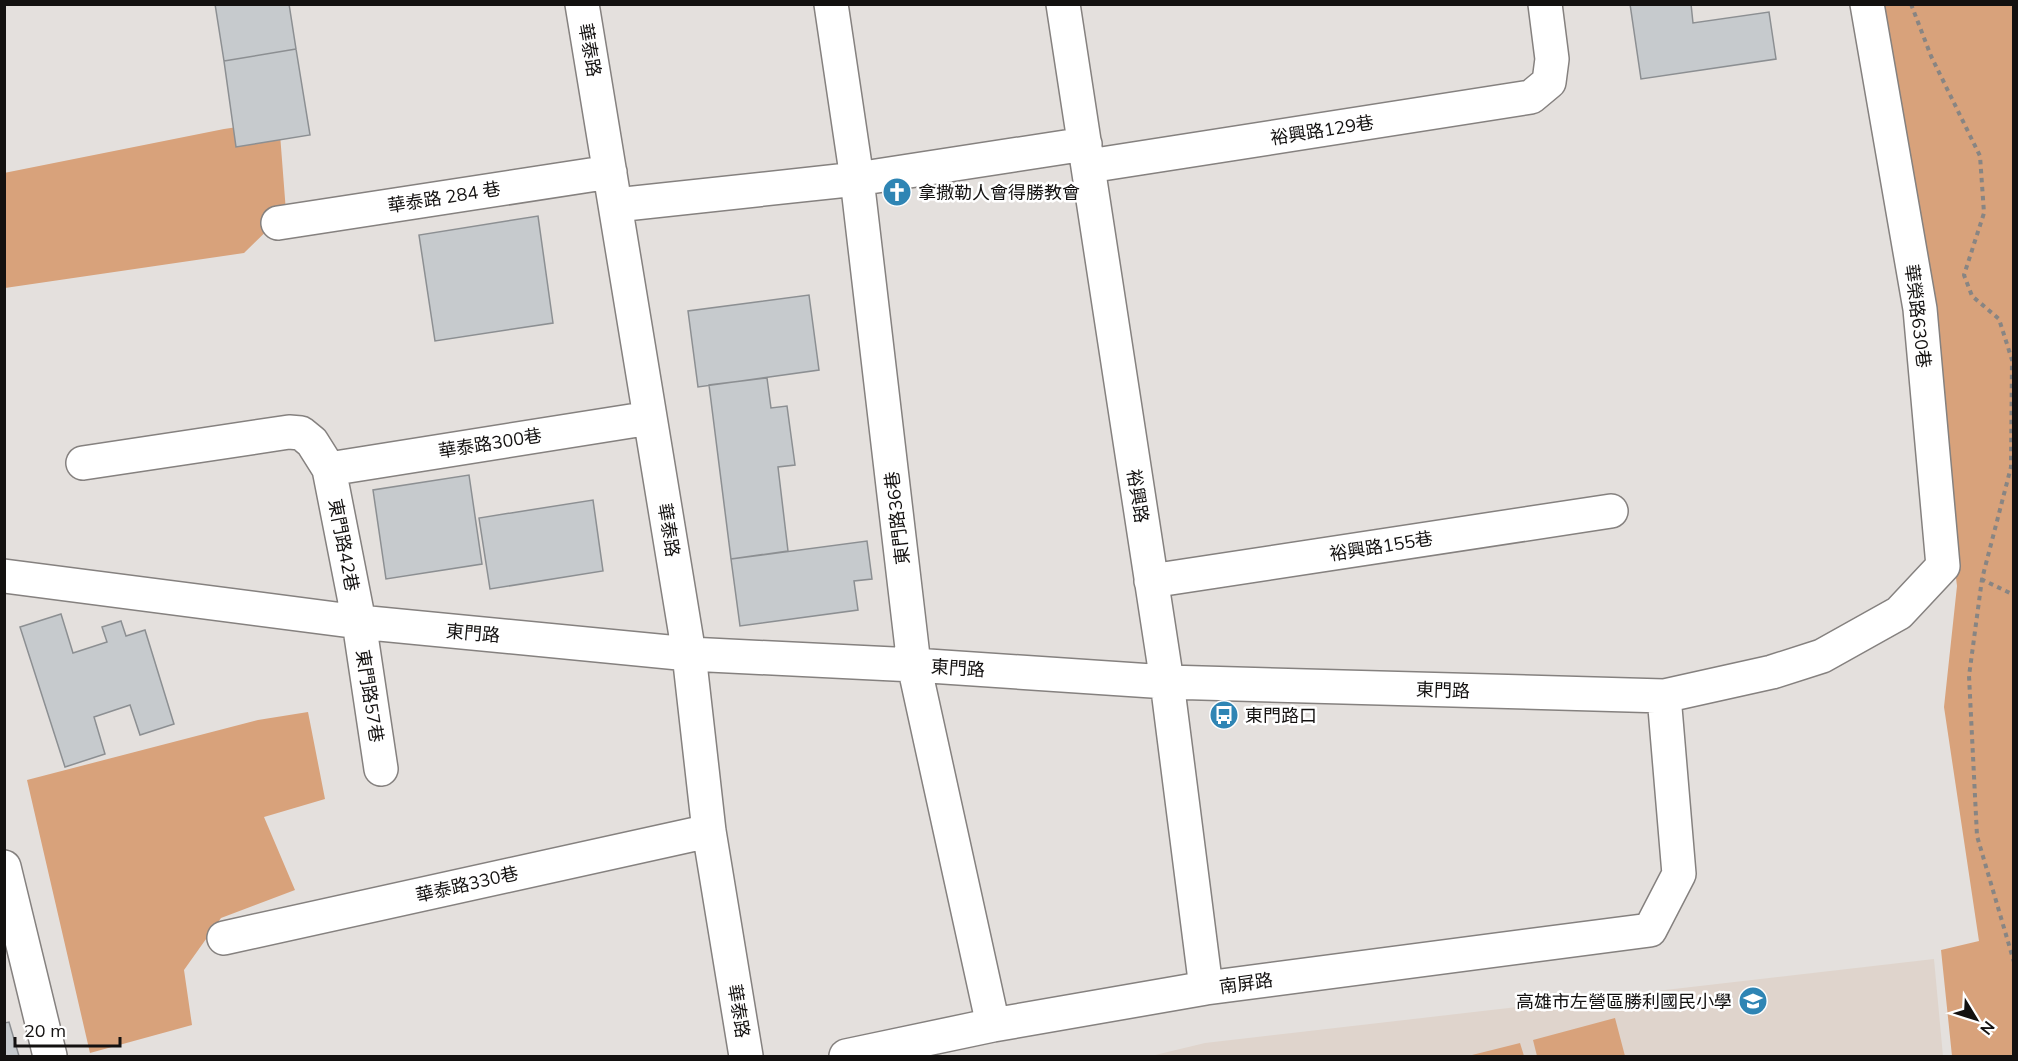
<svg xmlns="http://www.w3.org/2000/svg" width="2018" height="1061" viewBox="0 0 2018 1061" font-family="Mulish,'Noto Sans TC',sans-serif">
	<rect width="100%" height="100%" fill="#e4e0dd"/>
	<path fill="#dfd4cc" d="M1934,959l9,97h-792l54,-13z"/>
	<path fill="#d8a27b" d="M1880,5h133v1051h-61l-11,-106 38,-9 -35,-234 13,-121 -58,-473z
		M279,121l7,91 -42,41 -239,35 -1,-115 220,-44z
		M308,712l17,87 -61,18 31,73 -74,28 -37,52 8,55 -102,28 -63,-273 231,-60z
		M1615,1018l10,38h-88l-4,-16z
		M1520,1043l4,13h-56z"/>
	<path fill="#c6cacd" stroke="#8c8f92" stroke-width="1.5" d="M215,4h74l7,45 -72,12z
		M1630,4h61l2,19 76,-11 7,47 -135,20z
		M296,49l14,86 -74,12 -12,-86z
		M538,216l15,107 -118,18 -16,-106z
		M809,295l10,75 -121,17 -10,-76z
		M767,378l4,30 16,-2 8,59 -17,2 10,84 -57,8 -22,-174z
		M469,475l13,89 -96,15 -13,-89z
		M593,500l10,71 -113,18 -11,-71z
		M867,541l5,38 -18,2 4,29 -118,16 -9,-67z
		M61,614l12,39 34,-11 -5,-15 19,-6 5,15 19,-6 29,94 -34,11 -10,-30 -36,12 11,37 -40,13 -45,-140z
		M9,1022l10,34h-15v-33z"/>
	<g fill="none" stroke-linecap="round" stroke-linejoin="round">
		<g stroke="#85817f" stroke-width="36">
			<path id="minor" d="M582,4l107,650 20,177 37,225
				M831,4l26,175 57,486 79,360
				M1063,4l104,678 39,306
				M1089,166l442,-69 18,-15 3,-23 -7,-55
				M616,205l241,-26 228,-35
				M278,223l332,-51
				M83,463l206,-31 12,1 11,9 17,27 30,153 22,147
				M329,469l321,-51
				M4,576l355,46 330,32 225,11 253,17 497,14 108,-24 50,-16 77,-43 44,-47 -23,-257 -53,-305
				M1151,581l460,-70
				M4,867l46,189
				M224,938l485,-107
				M846,1056l147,-31 213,-37 444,-58 29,-56 -15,-178"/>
		</g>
		<path stroke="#888583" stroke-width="4" stroke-dasharray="4.5 4.5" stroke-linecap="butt" d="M1911,4l20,52 49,100 4,57 -20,62 8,21 27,23 13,41 -1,107 -29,112 -13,97 8,160 37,126
			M1981,579l33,16"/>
		<use href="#minor" stroke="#fff" stroke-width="33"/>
	</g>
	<defs>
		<g id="church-disc" transform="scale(1.5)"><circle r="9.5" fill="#2f85b4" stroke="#fff"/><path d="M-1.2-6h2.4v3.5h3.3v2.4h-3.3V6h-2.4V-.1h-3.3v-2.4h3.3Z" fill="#fff"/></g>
		<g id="bus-disc" transform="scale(1.5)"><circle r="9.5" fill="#2f85b4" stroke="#fff"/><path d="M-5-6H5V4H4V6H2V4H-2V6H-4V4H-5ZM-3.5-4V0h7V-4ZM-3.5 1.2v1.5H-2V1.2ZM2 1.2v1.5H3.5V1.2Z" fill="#fff"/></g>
		<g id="school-disc" transform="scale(1.5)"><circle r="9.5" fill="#2f85b4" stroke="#fff"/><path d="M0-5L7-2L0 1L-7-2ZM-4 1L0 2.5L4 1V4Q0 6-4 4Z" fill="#fff"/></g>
	</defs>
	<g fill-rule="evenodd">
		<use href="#church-disc" x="897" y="192"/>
		<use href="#bus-disc" x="1224" y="715"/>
		<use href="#school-disc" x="1753" y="1001"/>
	</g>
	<g text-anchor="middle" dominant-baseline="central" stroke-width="5" stroke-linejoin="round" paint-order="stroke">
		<g font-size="18" fill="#131110" stroke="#fff">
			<text transform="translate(590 50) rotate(80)">華泰路</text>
			<text transform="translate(1322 130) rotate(-9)">裕興路129巷</text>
			<text transform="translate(444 197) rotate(-9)">華泰路 284 巷</text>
			<text transform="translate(1918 316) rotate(83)">華榮路630巷</text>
			<text transform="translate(490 443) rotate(-9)">華泰路300巷</text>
			<text transform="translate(1138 496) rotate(81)">裕興路</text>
			<text transform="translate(897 518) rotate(-97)">東門路36巷</text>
			<text transform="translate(669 530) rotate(81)">華泰路</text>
			<text transform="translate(344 545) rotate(79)">東門路42巷</text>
			<text transform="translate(1381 546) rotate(-9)">裕興路155巷</text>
			<text transform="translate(473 633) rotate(5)">東門路</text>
			<text transform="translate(958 668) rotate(4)">東門路</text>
			<text transform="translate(1443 690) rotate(2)">東門路</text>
			<text transform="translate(370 696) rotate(81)">東門路57巷</text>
			<text transform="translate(467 884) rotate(-13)">華泰路330巷</text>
			<text transform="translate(1246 983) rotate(-8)">南屏路</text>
			<text transform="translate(739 1011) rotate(81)">華泰路</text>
		</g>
		<g font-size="18" fill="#131110" stroke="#fff" text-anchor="start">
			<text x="918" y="192">拿撒勒人會得勝教會</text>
			<text x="1245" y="715">東門路口</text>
			<text x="1732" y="1001" text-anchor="end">高雄市左營區勝利國民小學</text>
		</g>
	</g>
	<rect width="2018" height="1061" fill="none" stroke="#131110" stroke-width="12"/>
	<g transform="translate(1976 1019) rotate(128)" stroke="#ffffff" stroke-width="4.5" paint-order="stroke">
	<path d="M0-4.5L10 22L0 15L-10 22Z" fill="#131110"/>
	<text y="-9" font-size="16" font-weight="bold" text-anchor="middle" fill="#131110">N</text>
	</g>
	<path d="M15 1037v9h105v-9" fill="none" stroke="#131110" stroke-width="3"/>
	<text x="24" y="1037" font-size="18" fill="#131110" stroke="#ffffff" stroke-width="4.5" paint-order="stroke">20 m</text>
</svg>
